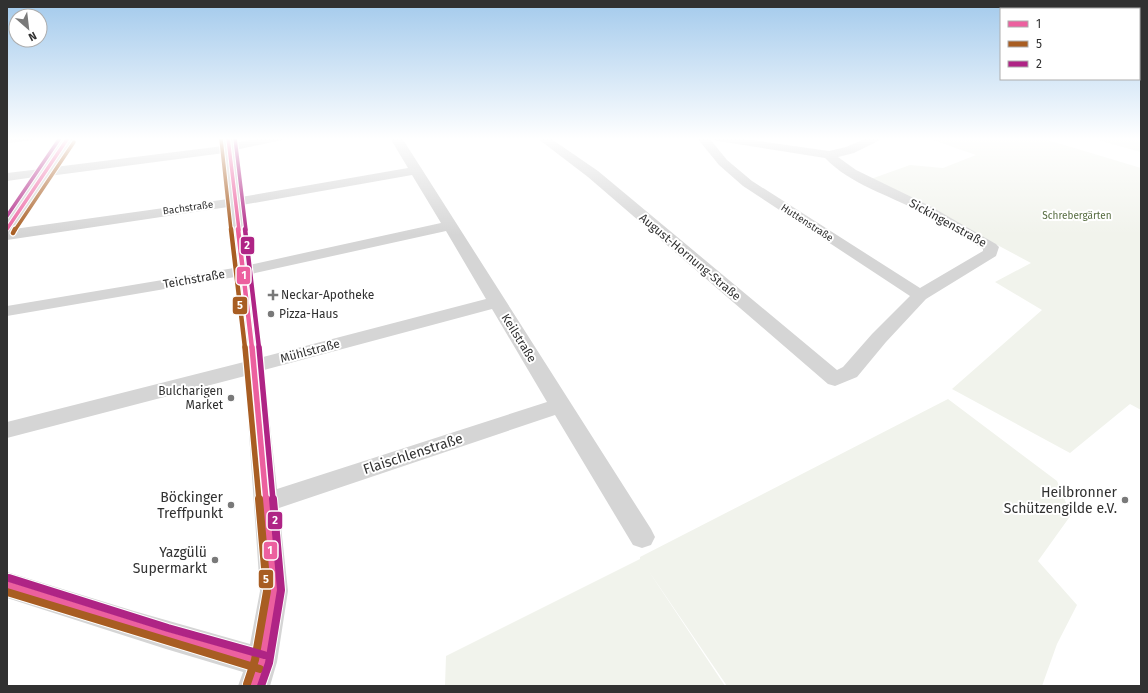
<svg xmlns="http://www.w3.org/2000/svg" width="1148" height="693" viewBox="0 0 1148 693" font-family="'Fira Sans',sans-serif">
	<rect width="100%" height="100%" fill="#fff"/>
	<path fill="#f1f3ec" d="M927,138h114l100,30v242l-11,-6 -60,49 -118,-64 90,-79 -47,-28 36,-19 -101,-54 -62,-29 42,-15 33,3 33,-13z
		M1090,138h51v14z
		M948,399l109,82 14,34 -33,46 39,44 -20,39 -15,42h-315l-79,-116 77,116h-280l1,-30 194,-97v-2z"/>
	<g fill="none" stroke-linecap="round" stroke-linejoin="round">
		<path fill="#d5d5d5" fill-rule="evenodd" d="M7,138h29l-2,2 -27,3z
			M62,138h12l-19,29 168,-21 -1,-8h12v5l27,-5h23l-2,2 -47,10 6,47 167,-29 -18,-30h12l249,391 4,8 -4,8 -9,3 -9,-3 -78,-130 -276,93 9,83 -11,71 -7,24h-32l5,-14 -77,-23 -159,-51v-26l127,39 116,33 10,-53 -15,-215 -238,62v-16l237,-60 -9,-85 -228,39v-10l227,-38 -6,-61 -221,33v-22l28,-41 -28,4v-8l34,-4zM224,153l4,46 -214,30 35,-53zM412,175l29,48 -192,42 -7,-60zM446,231l40,68 -223,58 -12,-83zM492,309l55,93 -270,87 -13,-119z
			M537,138h13l48,33 239,199 6,-3 29,-33 38,-38 -167,-110 -24,-21 -22,-27h12l18,22 25,21 168,107 63,-37v-2c-21,-13 -42,-26 -64,-38 -31,-16 -69,-27 -94,-53l-107,-17 -4,-1 -2,-2h26l91,13 17,-4 21,-9h15l-2,2 -26,13 -16,4 18,13 74,36 66,38 3,3 -3,9 -70,43 -40,43 -29,35 -22,9 -7,-2 -240,-207z"/>
		<g stroke="#fff" stroke-width="5.5">
			<path id="bus-1-far3" d="M228,138l11,92
				M7,229l61,-91"/>
		</g>
		<g stroke="#fff" stroke-width="7">
			<path id="bus-1-far2" d="M238,229l14,119"/>
		</g>
		<g stroke="#fff" stroke-width="8">
			<path id="bus-1-far1" d="M252,347l14,153"/>
		</g>
		<g stroke="#fff" stroke-width="10">
			<path id="bus-1" d="M7,585l159,50 96,27
				M254,686l8,-24 12,-71 -8,-92"/>
		</g>
		<g stroke="#fff" stroke-width="5.5">
			<path id="bus-2-far3" d="M221,139l10,91
				M15,230l59,-88"/>
		</g>
		<g stroke="#fff" stroke-width="7">
			<path id="bus-2-far2" d="M231,229l14,119
				M13,233l2,-4"/>
		</g>
		<g stroke="#fff" stroke-width="8">
			<path id="bus-2-far1" d="M245,347l14,153"/>
		</g>
		<g stroke="#fff" stroke-width="10">
			<path id="bus-2" d="M7,592l253,77
				M247,684l8,-24 12,-69 -8,-92"/>
		</g>
		<g stroke="#fff" stroke-width="5.5">
			<path id="bus-3-far3" d="M235,138l11,92
				M7,216l53,-78"/>
		</g>
		<g stroke="#fff" stroke-width="7">
			<path id="bus-3-far2" d="M245,229l14,119"/>
		</g>
		<g stroke="#fff" stroke-width="8">
			<path id="bus-3-far1" d="M259,347l14,153"/>
		</g>
		<g stroke="#fff" stroke-width="10">
			<path id="bus-3" d="M9,578l159,50 96,27
				M261,686l8,-23 12,-73 -8,-91"/>
		</g>
		<use href="#bus-1-far3" stroke="#ec609f" stroke-width="3.5"/>
		<use href="#bus-1-far2" stroke="#ec609f" stroke-width="4.5"/>
		<use href="#bus-1-far1" stroke="#ec609f" stroke-width="5.5"/>
		<use href="#bus-1" stroke="#ec609f" stroke-width="8"/>
		<use href="#bus-2-far3" stroke="#a85d22" stroke-width="3.5"/>
		<use href="#bus-2-far2" stroke="#a85d22" stroke-width="4.5"/>
		<use href="#bus-2-far1" stroke="#a85d22" stroke-width="5.5"/>
		<use href="#bus-2" stroke="#a85d22" stroke-width="8"/>
		<use href="#bus-3-far3" stroke="#af2485" stroke-width="3.5"/>
		<use href="#bus-3-far2" stroke="#af2485" stroke-width="4.5"/>
		<use href="#bus-3-far1" stroke="#af2485" stroke-width="5.5"/>
		<use href="#bus-3" stroke="#af2485" stroke-width="8"/>
	</g>
	<linearGradient id="sky" x2="0" y2="1"><stop stop-color="#a3caec"/><stop offset="0.59" stop-color="#fff"/><stop offset="1" stop-color="#fff" stop-opacity="0"/></linearGradient>
	<rect width="1148" height="235" fill="url(#sky)"/>
	<g fill="#797979" stroke="#fff" stroke-width="1.5">
		<path d="M271 289h4v4h4v4h-4v4h-4v-4h-4v-4h4z"/>
		<circle cx="271" cy="314" r="4"/>
		<circle cx="231" cy="398" r="4"/>
		<circle cx="1125" cy="500" r="4"/>
		<circle cx="231" cy="505" r="4"/>
		<circle cx="215" cy="560" r="4"/>
	</g>
	<g text-anchor="middle" dominant-baseline="central" stroke-width="4" stroke-linejoin="round" paint-order="stroke">
		<g font-size="10" fill="#313131" stroke="#fff">
			<text transform="translate(188 208) rotate(-8)">Bachstraße</text>
			<text transform="translate(807 223) rotate(33)">Huttenstraße</text>
		</g>
		<g font-size="10" fill="#566c40" stroke="#fff">
			<text x="1077" y="216">Schrebergärten</text>
		</g>
		<g font-size="12" fill="#313131" stroke="#fff">
			<text transform="translate(948 223) rotate(29)">Sickingenstraße</text>
			<text transform="translate(690 257) rotate(40)">August-Hornung-Straße</text>
			<text transform="translate(194 279) rotate(-10)">Teichstraße</text>
			<text transform="translate(519 338) rotate(58)">Keilstraße</text>
			<text transform="translate(310 351) rotate(-15)">Mühlstraße</text>
		</g>
		<g font-size="12" fill="#313131" stroke="#fff" text-anchor="start">
			<text x="281" y="295">Neckar-Apotheke</text>
			<text x="279" y="314">Pizza-Haus</text>
			<text x="223" y="391" text-anchor="end">Bulcharigen<tspan x="223" dy="14">Market</tspan></text>
		</g>
		<g font-size="14" fill="#313131" stroke="#fff">
			<text transform="translate(413 454) rotate(-18)">Flaischlenstraße</text>
		</g>
		<g font-size="14" fill="#313131" stroke="#fff" text-anchor="end">
			<text x="1117" y="492">Heilbronner<tspan x="1117" dy="16">Schützengilde e.V.</tspan></text>
			<text x="223" y="497">Böckinger<tspan x="223" dy="16">Treffpunkt</tspan></text>
			<text x="207" y="552">Yazgülü<tspan x="207" dy="16">Supermarkt</tspan></text>
		</g>
	</g>
	<g stroke="#fff" stroke-width="1.5">
		<rect x="240" y="236" width="15" height="19" rx="4" fill="#af2485"/>
		<rect x="236" y="266" width="15" height="19" rx="4" fill="#ec609f"/>
		<rect x="232" y="296" width="16" height="19" rx="4" fill="#a85d22"/>
		<rect x="267" y="511" width="16" height="19" rx="4" fill="#af2485"/>
		<rect x="263" y="541" width="15" height="19" rx="4" fill="#ec609f"/>
		<rect x="258" y="569" width="16" height="20" rx="4" fill="#a85d22"/>
	</g>
	<g font-size="11" text-anchor="middle" font-weight="bold" fill="#fff">
		<text x="247" y="249">2</text>
		<text x="244" y="279">1</text>
		<text x="240" y="309">5</text>
		<text x="275" y="524">2</text>
		<text x="270" y="554">1</text>
		<text x="266" y="583">5</text>
	</g>
	<rect width="1148" height="693" fill="none" stroke="#313131" stroke-width="16"/>
	<rect x="1000" y="8" width="140" height="72" fill="#ffffff" stroke="#adadad"/>
	<rect x="1008" y="21" width="20" height="6" fill="#ec609f" stroke="#adadad"/>
	<text x="1036" y="28" font-size="12" fill="#313131">1</text>
	<rect x="1008" y="41" width="20" height="6" fill="#a85d22" stroke="#adadad"/>
	<text x="1036" y="48" font-size="12" fill="#313131">5</text>
	<rect x="1008" y="61" width="20" height="6" fill="#af2485" stroke="#adadad"/>
	<text x="1036" y="68" font-size="12" fill="#313131">2</text>
	<g transform="translate(28 28) rotate(152)"><circle r="19" fill="#ffffff" stroke="#adadad"/>
	<path d="M0-3L7 15L0 10L-7 15Z" fill="#797979"/>
	<text y="-6" font-size="11" font-weight="bold" text-anchor="middle" fill="#313131">N</text>
	</g>
</svg>
